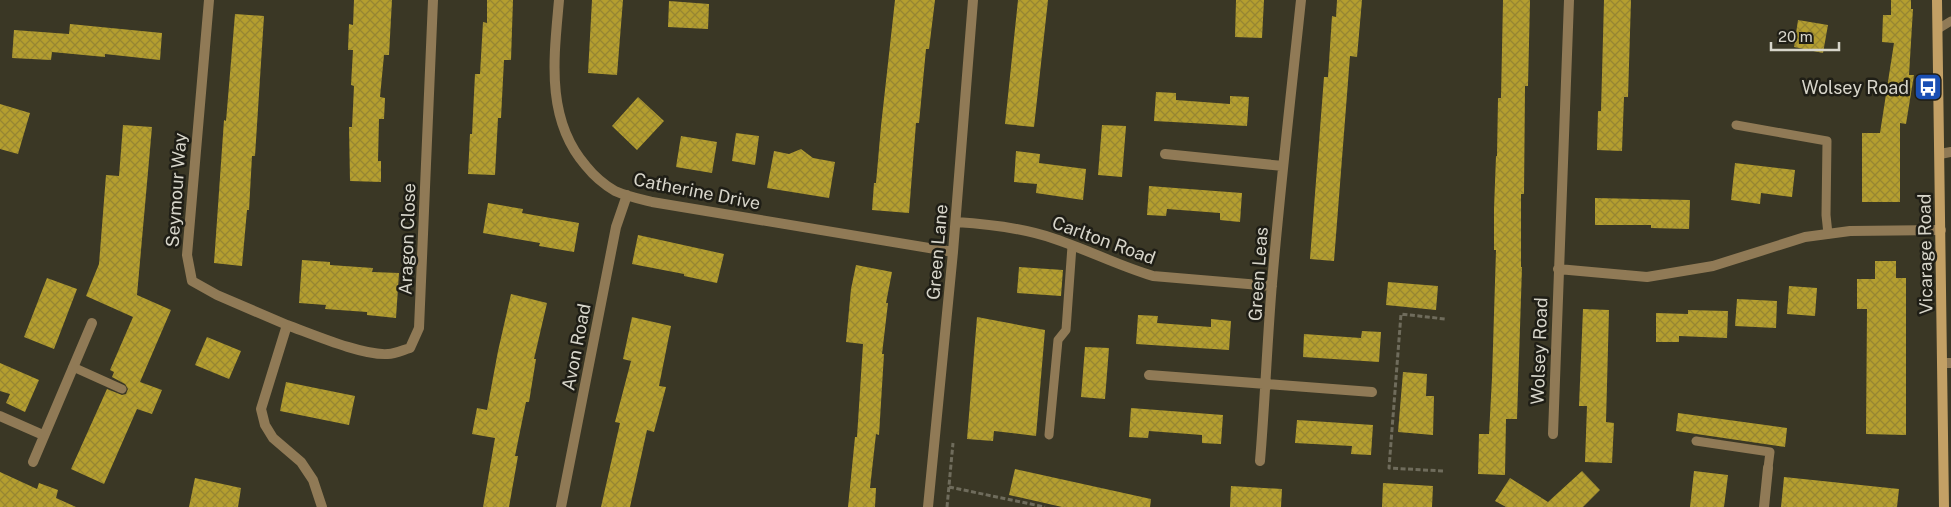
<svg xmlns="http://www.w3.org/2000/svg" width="1951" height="507" viewBox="0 0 1951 507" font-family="'Public Sans',sans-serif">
	<defs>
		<pattern id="building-cross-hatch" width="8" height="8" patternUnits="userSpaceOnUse" patternTransform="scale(1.25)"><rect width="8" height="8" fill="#b49e2f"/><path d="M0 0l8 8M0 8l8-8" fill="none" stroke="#978632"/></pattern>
	</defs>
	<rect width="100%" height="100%" fill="#3a3725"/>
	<path fill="url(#building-cross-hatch)" d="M354,0h38l-3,55h-5l-4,42 5,1 -1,21h-5l-1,42h3v21l-31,-1 -1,-54h3l2,-41 -3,-1 2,-35h-5l1,-26 4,1z
		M487,0h26l-2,60h-7l-3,58h-3l-3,57 -27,-1 2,-40h2l3,-60h5l3,-52 4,1z
		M592,0h31l-6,75 -29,-2z
		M895,0h40l-6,49h-3l-7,74h-3l-7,90 -37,-3 2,-27h2l5,-57z
		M1018,0h30l-14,127 -29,-3z
		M1236,0h28l-2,38 -27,-1z
		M1337,0h25l-5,57 -7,-1 -16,205 -24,-2 14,-182h4l4,-61 4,1z
		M1503,0h27l-2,86h-3l-1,108h-3v73h1l-5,152h-11l-1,56 -27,-1 1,-40h10l3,-56 4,-128h-2v-41l2,-53h1l1,-58h3z
		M1604,0h27l-3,97h-4l-2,54 -25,-1 1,-39h3z
		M1891,0h20v9h2l-4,66h5l-8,49 -6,-1v79h-38v-69h18l14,-90 -12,-1 1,-27h8z
		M669,1l40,3 -1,25 -40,-2z
		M235,14l29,2 -9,140h-3l-3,54h-2l-5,56 -28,-3 10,-143 2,1z
		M1798,20l30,5 -5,28 -29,-6z
		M70,24l92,9 -2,27 -55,-6v3l-53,-5 -1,8 -39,-2 2,-28 55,4z
		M1156,92l20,1v7l54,4v-8l19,1 -2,29 -93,-5z
		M638,97l26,24 -27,29 -25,-24z
		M0,104l30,9 -12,41 -18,-5z
		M123,125l29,2 -15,168 34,15 -31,72 22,8 -10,24 -15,-5 -33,75 -33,-15 36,-80 15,6 4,-1 2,-5 -3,-5 -13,-7 2,-5 -4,-2 23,-53 -47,-21 13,-32 7,-89 13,1z
		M1102,125l24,1 -4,51 -24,-2z
		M736,133l23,3 -4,29 -23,-4z
		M681,136l36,6 -5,31 -36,-6z
		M801,149l12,9 22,4 -6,36 -62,-10 7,-37 15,3z
		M1016,151l24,3 -1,9 47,6 -3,31 -47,-7 1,-9 -23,-2z
		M1735,163l60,7 -3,27 -31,-4 -1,11 -29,-4z
		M1149,186l93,7 -2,29 -20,-2v-7l-53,-4 -1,7 -19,-1z
		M1595,198l95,2 -1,29 -38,-1v-3h-56z
		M488,203l35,6 -1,4 57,10 -5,29 -35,-6 1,-3 -57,-10z
		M638,235l86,19 -7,29 -33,-7v-2l-52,-10z
		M302,260l28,2v3l43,3 -1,4 27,1 -3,45 -29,-3v-3l-42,-3 1,-4 -27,-2z
		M1875,261h21v17h10v157l-40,-1 1,-125h-10v-30h18z
		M856,265l36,7 -6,31h2l-6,51h2l-5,81 -3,-1 -6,54h6l-1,19h-27l7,-70h2l6,-93 -17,-2 5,-53z
		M1019,267l44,3 -2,26 -44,-3z
		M47,278l30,11 -23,60 -30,-12z
		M1388,282l50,4 -2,24 -50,-5z
		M1789,286l28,2 -2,28 -28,-2z
		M511,294l36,9 -13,56h2l-7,43h-3l-11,54h3l-9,51h-26l12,-69 -23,-4 5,-26 10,2 11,-59z
		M1737,299l40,2 -1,27 -41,-2z
		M1583,309l26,1 -3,112 8,1 -2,40 -27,-1 2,-56h-8z
		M1688,310l40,1 -1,27 -48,-2v6h-23v-29l32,1z
		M1138,315l20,1 -1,7 54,4v-8l20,2 -2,29 -93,-6z
		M632,317l39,9 -12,60 7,1 -12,45 -7,-2 -17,77h-29l19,-84 -5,-1 16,-61 -8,-2z
		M977,317l68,13 -9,106 -42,-5 -1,10 -26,-2z
		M1362,331l19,1 -2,30 -76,-5 1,-23 57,4z
		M207,337l34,14 -12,28 -34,-14z
		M1085,347l24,1 -4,51 -24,-2z
		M0,363l39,17 -14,32 -19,-9 4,-9 -10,-3z
		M1403,372l24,2 -1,22h8l-1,39 -35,-3z
		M286,382l69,14 -6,29 -69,-14z
		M1131,408l92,7 -2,29 -19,-1v-8l-53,-4 -1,7 -19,-1z
		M1678,413l109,15 -2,19 -109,-16z
		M1297,420l76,5 -2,30 -20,-1 1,-8 -57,-3z
		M1015,469l136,30 -1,8h-88l-53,-12z
		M1582,471l18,19 -17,17h-77l-11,-6 15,-23 38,24z
		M1694,471l34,4 -4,32h-34z
		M0,472l37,17 2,-6 19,7 -2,8 20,9h-76z
		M1784,477l115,12 -2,18h-116z
		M195,478l46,10 -3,19h-49z
		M1383,483l50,3 -1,21h-50z
		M1231,486l51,3 -1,18h-51z"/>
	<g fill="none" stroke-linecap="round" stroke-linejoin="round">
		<path stroke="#6f6c5c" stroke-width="3" stroke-dasharray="5 2.5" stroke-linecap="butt" d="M1443,471l-54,-3 12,-154 44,5
			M949,487l96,20
			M947,507l6,-64"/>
		<path stroke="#907a56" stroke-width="9" d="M1938,29l13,-8
			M1736,125l91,16 -1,74 2,19
			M73,367l49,22
			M1049,435l9,-95 8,-10 6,-84
			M1696,441l74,11 -2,16"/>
		<path stroke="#907a56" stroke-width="10" d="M209,0l-22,255 5,26 25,14 70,30 -26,84 4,16 8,13 28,24 12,18 9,27
			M559,0c-5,57 -14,119 27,166 8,10 17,18 29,25 11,5 25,8 37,11l301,50
			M1165,154l118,12
			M1940,154l11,-2
			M956,222c32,2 68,6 99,17 33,11 64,27 98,37l119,10
			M1558,269l89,8 66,-11 92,-29 45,-6 91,-1
			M287,325c25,9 76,31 101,29 7,0 15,-4 22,-6l9,-20 14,-328
			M1943,363h8
			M1149,375l223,17
			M0,416l43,19
			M1553,434l16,-434
			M1260,461c5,-59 7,-118 12,-178 8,-94 19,-189 29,-283
			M33,462l59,-139
			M561,507l55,-280 11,-32
			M928,507l25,-255 20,-252
			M1764,507l4,-39"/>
		<path stroke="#c3a065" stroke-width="10" d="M1937,0l7,507"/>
	</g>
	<defs>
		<g id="bus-square" transform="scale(1.4375)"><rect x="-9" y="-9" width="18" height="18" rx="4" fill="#1a4fb4" stroke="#1f1e16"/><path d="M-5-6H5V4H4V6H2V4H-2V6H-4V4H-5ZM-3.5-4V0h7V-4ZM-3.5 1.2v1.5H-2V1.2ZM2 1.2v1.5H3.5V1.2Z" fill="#fff"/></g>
	</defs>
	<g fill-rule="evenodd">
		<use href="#bus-square" x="1928" y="87"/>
	</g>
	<g text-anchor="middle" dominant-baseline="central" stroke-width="5" stroke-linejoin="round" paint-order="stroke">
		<g font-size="18" fill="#d7d5ca" stroke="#1f1e16" text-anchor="end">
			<text x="1909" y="87">Wolsey Road</text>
		</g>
		<g font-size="18" fill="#d7d5ca" stroke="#1f1e16">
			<text transform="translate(176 190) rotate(-86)">Seymour Way</text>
			<text transform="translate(697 191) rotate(11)">Catherine Drive</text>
			<text transform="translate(407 239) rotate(-88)">Aragon Close</text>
			<text transform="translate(1104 240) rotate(20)">Carlton Road</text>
			<text transform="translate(937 252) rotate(-85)">Green Lane</text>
			<text transform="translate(1925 254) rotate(-91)">Vicarage Road</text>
			<text transform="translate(1258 274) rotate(-86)">Green Leas</text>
			<text transform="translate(576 347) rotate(-79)">Avon Road</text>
			<text transform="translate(1539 351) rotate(-88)">Wolsey Road</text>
		</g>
	</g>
	<path d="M1771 42v8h68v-8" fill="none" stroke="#d7d5ca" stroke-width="2.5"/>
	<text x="1778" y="42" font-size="15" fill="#d7d5ca" stroke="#1f1e16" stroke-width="4" paint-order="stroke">20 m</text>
</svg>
